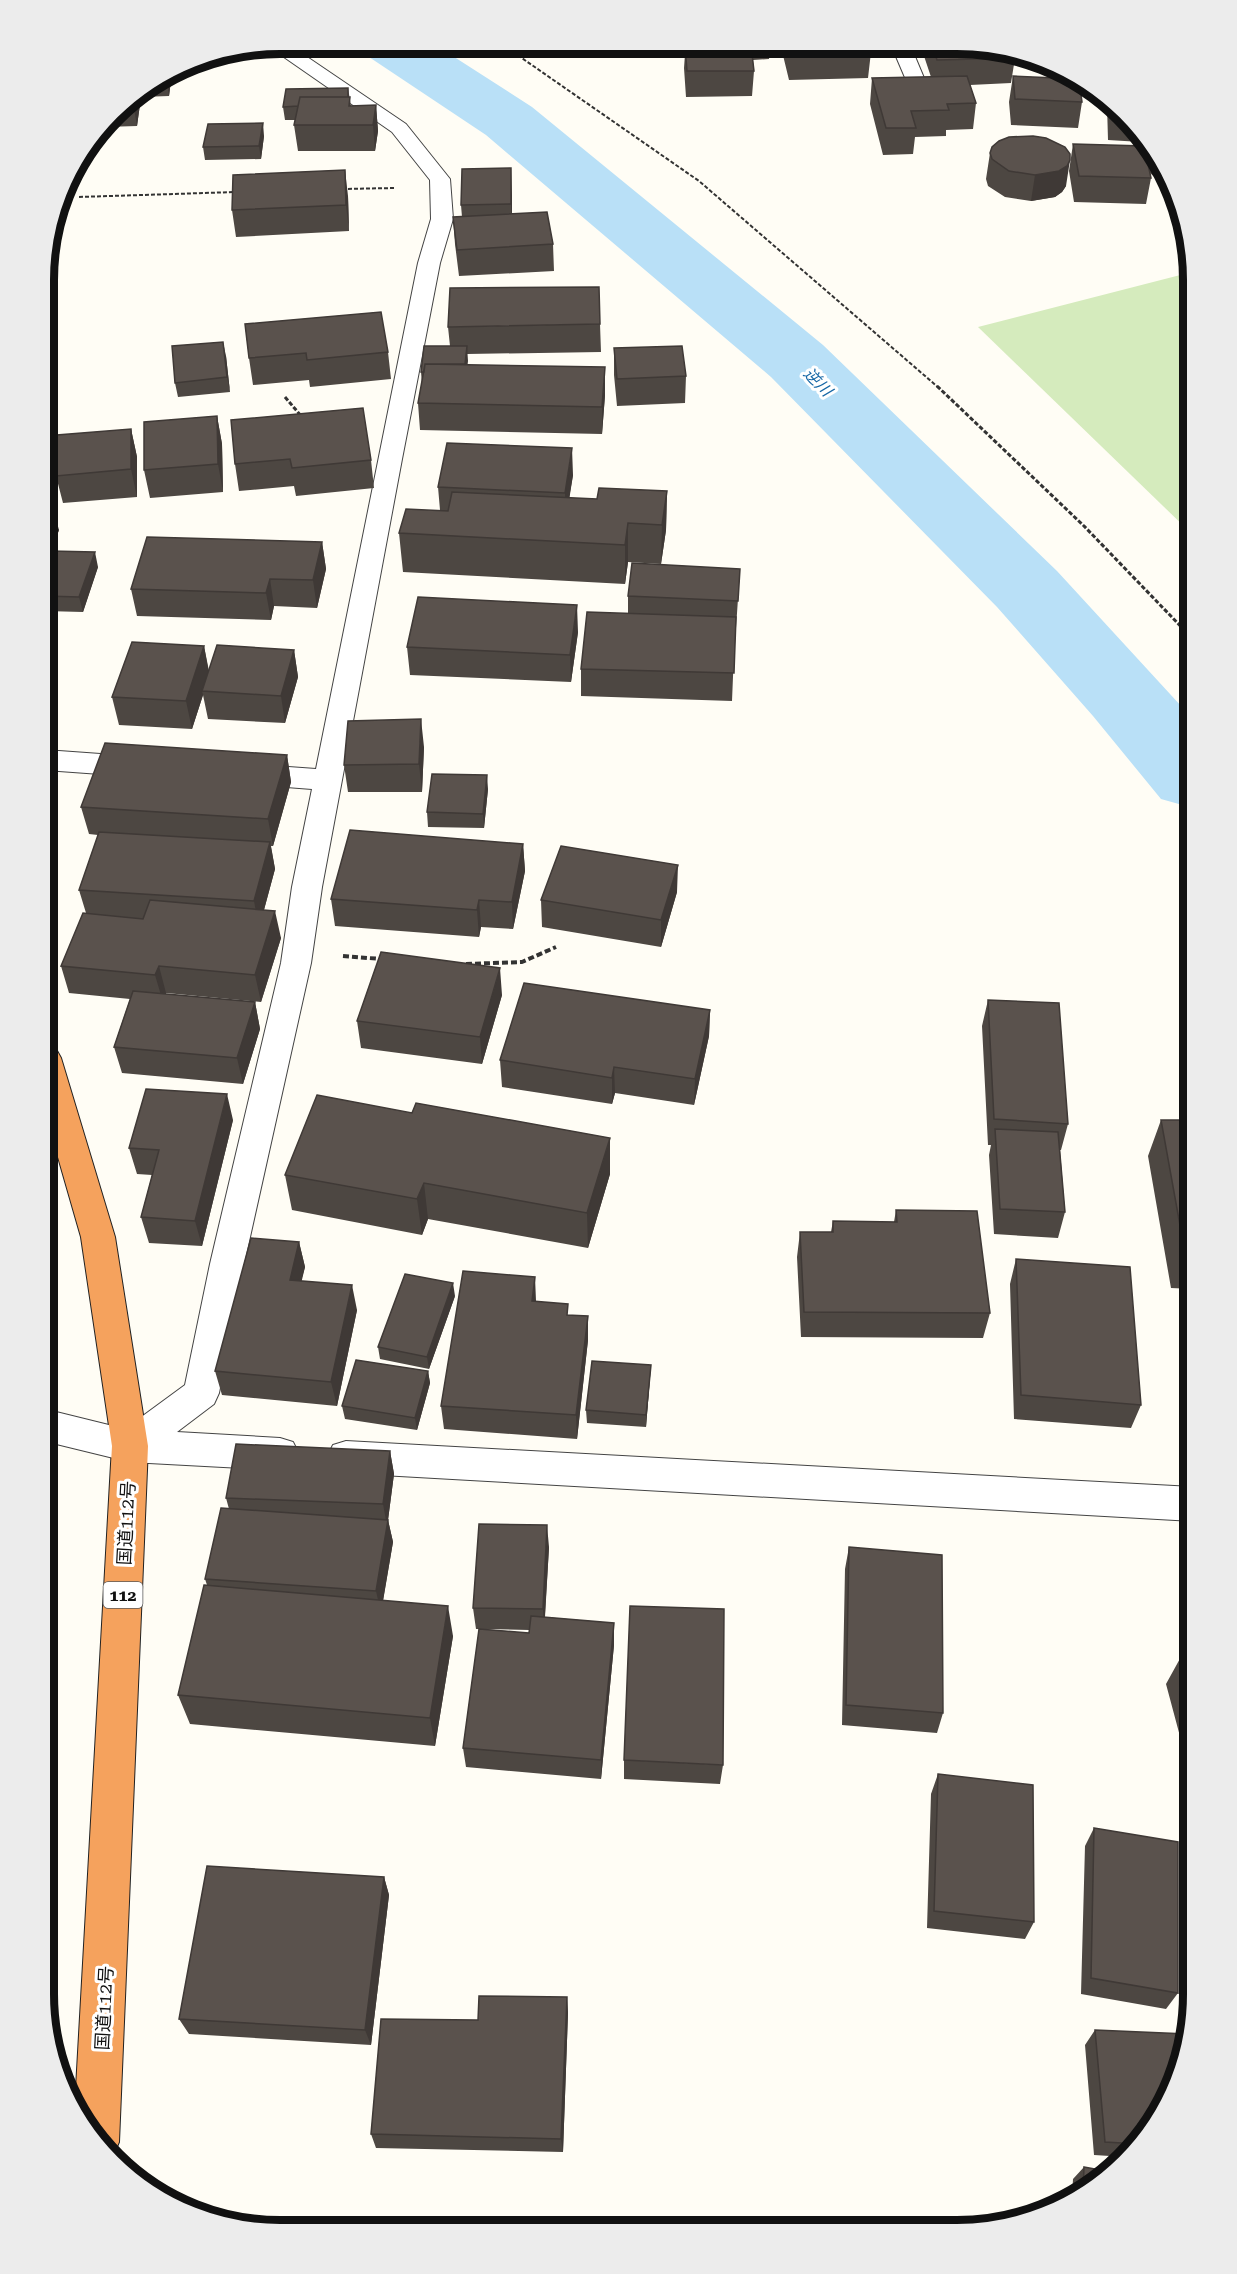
<svg xmlns="http://www.w3.org/2000/svg" width="1237" height="2274" viewBox="0 0 1237 2274" font-family="'Roboto Serif','Noto Sans JP',serif">
	<rect width="100%" height="100%" fill="#fffdf5"/>
	<path fill="#d5ebbd" d="M1192,272l1,8v255l-215,-208z"/>
	<g fill="none" stroke-linecap="round" stroke-linejoin="round">
		<path fill="#b9e0f7" fill-rule="evenodd" d="M360,44h74l98,63 291,238 234,226 136,148v89l-32,-9 -68,-83 -96,-109 -226,-230 -285,-242 -117,-78z"/>
		<g stroke="#444" stroke-width="2">
			<path id="minor" d="M280,44h8l118,80 44,55 3,40 -13,44 -38,196 -80,428 -11,76 -67,301 -25,129 -5,11 -37,28 103,6 13,4 6,12 -6,12 -13,4 -150,-8 -86,-21v-32l81,20 60,-44 25,-121 71,-301 11,-76 20,-98 -65,-5 -10,-3 -4,-7 4,-7 10,-3 69,5 102,-506 13,-44 -1,-39 -38,-48 -124,-86z
				M892,47h19l18,43 -3,4h-14z
				M45,750l97,7 10,3 4,7 -4,7 -10,3 -97,-7z
				M346,1441l847,46v34l-847,-48 -13,-4 -6,-12 6,-12z"/>
		</g>
		<g stroke="#222" stroke-width="2">
			<path id="highway" d="M45,1046l11,3 5,9 54,179 33,209 -29,696 -7,16 -20,-20 -17,-32 37,-660 -31,-209 -36,-125z"/>
		</g>
		<path stroke="#333" stroke-width="2" stroke-dasharray="4 2" stroke-linecap="butt" d="M503,45l196,136 240,207
			M342,189l53,-1
			M79,197l157,-5"/>
		<path stroke="#333" stroke-width="3" stroke-dasharray="4.5 2" stroke-linecap="butt" d="M937,386l147,140 109,113
			M285,397l17,20"/>
		<path stroke="#333" stroke-width="4" stroke-dasharray="6 3" stroke-linecap="butt" d="M343,956l38,3
			M466,964l56,-2 34,-15"/>
		<use href="#minor" fill="#fff" fill-rule="evenodd"/>
		<use href="#highway" fill="#f5a25d" fill-rule="evenodd"/>
	</g>
	<path fill="#4d4742" fill-rule="evenodd" d="M682,46l88,1 -1,12 -16,1 1,11 -2,25 -66,1 -2,-29 1,-14z
		M781,47h88l2,5 -3,26 -79,2z
		M921,47l82,1 12,10 -4,25 -41,2 6,18 -3,26 -27,1v6l-31,1 -2,17 -30,1 -13,-51 2,-26 59,-1z
		M172,73l-3,23 -28,1 -4,29 -32,1 19,-25z
		M1013,76l69,26 -4,26 -67,-3 -2,-23z
		M348,88l3,18 25,-1 2,26 -3,20h-77l-4,-26 1,-5h-10l-2,-13z
		M1108,99l5,3 40,46 25,50 -28,-25 1,5 -5,26 -72,-2 -5,-31 4,-27 68,2v-4l-33,-2 -1,-35z
		M264,136l-3,23 -56,1 -2,-13z
		M990,153l76,33 -4,6 -7,5 -24,4 -26,-4 -17,-11 -2,-7z
		M512,195v19l41,30 1,27 -95,5 -4,-32 -2,-27h9l-1,-12z
		M348,196l1,35 -113,6 -4,-27z
		M245,324l143,28 3,27 -81,8 -1,-7 -56,5 -4,-27z
		M600,324l1,28 -134,2v10l138,31 -3,39 -182,-4 -2,-27 4,-19 -1,-12 29,-26 -2,-19z
		M614,348l72,28 -1,27 -68,3 -3,-31z
		M226,356l4,36 -52,5 -3,-14z
		M217,416l5,28 1,48 -73,6 -6,-28z
		M231,420l140,40 3,28 -78,8 -2,-10 -55,5 -4,-27z
		M131,429l6,28v40l-74,6 -7,-27z
		M573,475l-4,23 28,1 70,-8 -1,39 -5,34 -33,-2 -3,22 -222,-12 -4,-39 41,-23 -2,-23z
		M45,515l14,15 -8,21 47,16 -15,45 -38,-1z
		M322,542l4,27 -9,39 -43,-2 -3,14 -134,-4 -6,-27z
		M740,569l-4,59h-1l-3,73 -151,-5v-27l47,-56v-17z
		M578,632l-7,50 -161,-7 -3,-28z
		M204,646l5,25 85,-21 4,27 -13,46 -77,-4 -5,-24 -11,34 -73,-4 -7,-28z
		M424,747l-2,45h-74l-4,-27z
		M287,755l4,27 -18,64h-2l4,23 -11,41 17,28 -20,64 -95,-9v1l89,8 5,27 -17,55 -121,-11 -8,-26 16,-48 -61,-6 -8,-27 25,-53 -7,-23 19,-55 -9,-1 -8,-27z
		M488,789l-4,39 -56,-1 -1,-15z
		M523,844l2,27 -12,58 -32,-2 -2,10 -144,-11 -4,-27z
		M677,892l-16,55 -119,-20 -1,-27z
		M502,995l-20,69 -121,-16 -4,-27z
		M988,1000l80,124 -7,26h-1l5,62 -7,26 -64,-4 -5,-79 2,-10h-3l-6,-119z
		M710,1010l-1,26 -15,69 -79,-12 -3,11 -110,-17 -2,-27z
		M233,1120l-31,126 -53,-3 -8,-26 11,-42 -15,-1 -8,-26z
		M1161,1120h32v169l-22,-1 -23,-132z
		M610,1174l-22,74 -160,-29 -6,16 -130,-25 -7,-35z
		M896,1210l94,103 -7,25 -182,-1 -4,-80 3,-25h31l2,-11 61,1z
		M299,1242l6,25 -4,14 56,29 -20,96 -115,-11 -7,-24z
		M1016,1259l125,146 -10,23 -117,-9 -4,-135z
		M455,1296l-26,73 -49,-10 -2,-12z
		M536,1302l32,13 20,1v24l-11,99 -133,-10 -3,-23z
		M651,1365l-5,62 -59,-4 -1,-13z
		M428,1371l2,12 -13,47 -72,-11 -3,-13z
		M390,1451l4,23 -6,46 5,22 -10,58 70,36 -18,110 -245,-22 -12,-29 29,-110 -2,-6 24,-70 -3,-11z
		M549,1547l-4,70 69,6v22l-13,134 -135,-12 -3,-19 16,-119h-3l-3,-21zM484,1629l45,1v3z
		M849,1547l94,166 -6,20 -95,-8 3,-156z
		M1193,1654v131l-27,-101 16,-29z
		M624,1760l99,5 -3,19 -96,-5z
		M938,1774l96,148 -9,17 -98,-11 4,-134z
		M1094,1828l84,165 -12,16 -85,-15 4,-148z
		M384,1877l5,18 -18,150 -182,-11 -10,-15z
		M1193,1878v24l-5,-18z
		M567,1997l1,16 -5,139 -187,-4 -5,-14 107,-114z
		M1095,2030l49,108 -18,19 -32,-2 -9,-110z
		M1084,2167l17,15 -29,15 1,-18z"/>
	<path fill="#3f3936" d="M172,73l-3,23 -3,-20z
		M140,92l1,5 -4,29 -5,-29z
		M376,105l2,26 -3,20 -2,-26z
		M263,123l1,13 -3,23 -2,-13z
		M1070,160l-4,26 -4,6 -7,5 -24,4 4,-26z
		M511,168l1,27v36l-1,-27z
		M345,170l3,26 1,35 -3,-26z
		M223,342l3,14 4,36 -3,-15z
		M467,346l1,15 -3,26 -1,-14z
		M605,367v28l-3,39v-27z
		M217,416l5,28 1,48 -5,-28z
		M131,429l6,28v40l-6,-28z
		M572,448l1,27 -7,45 -1,-27z
		M667,491l-1,39 -5,34 1,-39z
		M55,516l4,14 -14,37v-25z
		M628,523v39l-3,22v-39z
		M322,542l4,27 -9,39 -4,-28z
		M95,552l3,15 -15,45 -4,-15z
		M270,579l4,27 -3,14 -5,-27z
		M577,605l1,27 -7,50 -1,-27z
		M204,646l5,28 -7,17 1,4 -11,34 -6,-28z
		M294,650l4,27 -13,46 -4,-27z
		M421,719l3,28 -2,45 -3,-28z
		M287,755l4,27 -18,64 -5,-27z
		M487,775l1,14 -4,39 -1,-14z
		M270,842l5,27 -16,59 -5,-27z
		M523,844l2,27 -12,58 -1,-27z
		M678,865l-1,27 -16,55v-27z
		M479,900l2,27 -2,10 -2,-27z
		M275,911l6,27 -20,64 -6,-27z
		M159,966l7,27 -3,9 -8,-27z
		M500,968l2,27 -20,69 -2,-27z
		M255,1002l5,27 -17,55 -6,-26z
		M710,1010l-1,26 -15,69 1,-26z
		M614,1067l1,26 -3,11v-26z
		M227,1094l6,26 -31,126 -7,-25z
		M610,1138v36l-22,74 -1,-35z
		M424,1183l4,36 -6,16 -5,-36z
		M299,1242l6,25 -9,38 -6,-25z
		M535,1277l1,24h-4z
		M453,1283l2,13 -26,73 -2,-12z
		M352,1285l5,25 -20,96 -6,-24z
		M588,1316v24l-11,99 -1,-24z
		M651,1365l-1,13 -4,49v-12z
		M428,1371l2,12 -13,47 -2,-12z
		M390,1451l4,23 -6,46 5,22 -12,71 -5,-22 11,-65 -4,-22z
		M547,1525l2,22 -5,83 -1,-21z
		M448,1606l5,30 -18,110 -5,-28z
		M614,1623v22l-13,134v-19z
		M384,1877l5,18 -18,150 -6,-15z
		M567,1997l1,16 -5,139 -2,-13z"/>
	<path fill="#5a524d" stroke="#3f3936" stroke-width="1.5" d="M685,46h66l3,25h-67z
		M789,47h80l2,5 -80,3z
		M933,48h70l9,3 3,7 -78,2z
		M967,76l9,27 -29,1 2,6 -38,1 5,17h-30l-14,-50z
		M1013,76l65,3 1,1 3,22 -67,-3z
		M348,88v9h-48l-2,9 -15,1 3,-18z
		M300,97h50l-1,9 27,-1 -3,20h-79z
		M1112,102h1l11,13 -12,-1z
		M263,123l-4,23 -56,1 5,-23z
		M1033,136l13,2 19,9 5,7v6l-3,6 -8,5 -24,4 -26,-4 -17,-12 -2,-6 2,-6 7,-6 10,-4z
		M1073,144l71,2 7,32 -72,-2z
		M511,168v36l-50,1 1,-36z
		M345,170l1,35 -114,5 1,-35z
		M547,212l6,32 -96,6 -4,-33z
		M599,287l1,37 -152,3 2,-39z
		M381,312l7,40 -81,8 -1,-7 -57,5 -4,-34z
		M223,342l4,35 -52,6 -3,-37z
		M424,346h43l-2,18h-40l-1,8h-3z
		M682,346l4,30 -69,3 -3,-31z
		M425,364l180,3 -3,40 -184,-4z
		M363,408l8,52 -79,8 -2,-9 -55,5 -4,-44z
		M217,416l1,48 -74,6v-48z
		M131,429v40l-75,7 1,-41z
		M447,443l125,5 -7,45 -127,-6z
		M599,488l68,3 -5,34 -34,-2 -3,22 -226,-12 7,-24 42,2 4,-19 145,7z
		M45,515l10,1 -10,26z
		M147,537l175,5 -9,38 -43,-1 -4,14 -135,-4z
		M50,551l45,1 -16,45 -34,-1v-31z
		M632,563l108,6 -2,32 -110,-5z
		M418,597l159,8 -7,50 -163,-8z
		M587,612l149,5 -2,56 -153,-4z
		M132,642l72,4 -18,55 -74,-4z
		M217,645l77,5 -13,46 -79,-5z
		M421,719l-2,45 -75,1 4,-44z
		M105,743l182,12 -19,64 -187,-12z
		M432,774l55,1 -4,39 -56,-2z
		M350,830l173,14 -11,58 -33,-2 -2,10 -146,-11z
		M99,832l171,10 -16,59 -175,-11z
		M561,846l117,19 -17,55 -120,-20z
		M150,900l125,11 -20,64 -96,-9 -4,9 -94,-9 22,-53 60,6z
		M381,952l119,16 -20,69 -123,-16z
		M524,983l186,27 -15,69 -81,-12 -2,11 -112,-18z
		M133,991l122,11 -18,56 -123,-11z
		M988,1000l71,3 9,121 -74,-5z
		M146,1089l81,5 -32,127 -54,-4 18,-67 -30,-2z
		M317,1095l95,18 4,-10 194,35 -23,75 -163,-30 -7,16 -132,-24z
		M1161,1120h32v134l-8,-1z
		M995,1129l63,3 7,80 -65,-3z
		M896,1210l81,1 13,102 -186,-1 -4,-80h33v-11l64,1z
		M251,1238l48,4 -9,38 62,5 -21,97 -116,-11z
		M1016,1259l114,8 11,138 -120,-10z
		M463,1271l72,6 -3,24 36,3 -1,11 21,1 -12,99 -135,-9z
		M405,1274l48,9 -26,74 -49,-10z
		M356,1360l72,11 -13,47 -73,-12z
		M592,1361l59,4 -5,50 -60,-5z
		M236,1444l154,7 -7,53 -157,-6z
		M221,1508l167,12 -12,71 -171,-12z
		M479,1524l68,1 -4,84 -70,-1z
		M849,1547l93,8 1,158 -97,-8z
		M204,1585l244,21 -18,112 -252,-23z
		M630,1606l94,3 -1,156 -99,-5z
		M531,1616l83,7 -13,137 -138,-12 16,-119 50,4z
		M1193,1654v43l-11,-42z
		M938,1774l95,11 1,137 -100,-11z
		M1094,1828l84,14v151l-87,-15z
		M207,1866l177,11 -19,153 -186,-11z
		M479,1996l88,1 -6,142 -190,-5 10,-115 97,1z
		M1095,2030l92,4 -11,50 -32,54 -5,6 -34,-2z
		M1084,2167l27,5 -10,10 -18,10z"/>
	<g text-anchor="middle" dominant-baseline="central" stroke-width="6" stroke-linejoin="round" paint-order="stroke">
		<g font-size="16" font-style="italic" fill="#1768a6" stroke="#fff">
			<text transform="translate(818 382) rotate(45)">逆川</text>
		</g>
		<rect fill="#fff" stroke="#585858" stroke-width="1.5" x="103.5" y="1582" width="39" height="26" rx="4.5"/>
		<g font-size="16" font-weight="bold" fill="#111">
			<text x="123" y="1595">112</text>
		</g>
		<g font-size="18" fill="#111" stroke="#fff">
			<text transform="translate(126 1523) rotate(-87)">国道112号</text>
			<text transform="translate(104 2008) rotate(-87)">国道112号</text>
		</g>
	</g>
	<path d="M0 0H1237V2274H0ZM280 54H957A226 226 0 0 1 1183 280V1994A226 226 0 0 1 957 2220H280A226 226 0 0 1 54 1994V280A226 226 0 0 1 280 54Z" fill="#ececec" fill-rule="evenodd"/>
	<path fill="none" stroke="#111" stroke-width="8" d="M280 54H957A226 226 0 0 1 1183 280V1994A226 226 0 0 1 957 2220H280A226 226 0 0 1 54 1994V280A226 226 0 0 1 280 54Z"/>
</svg>
